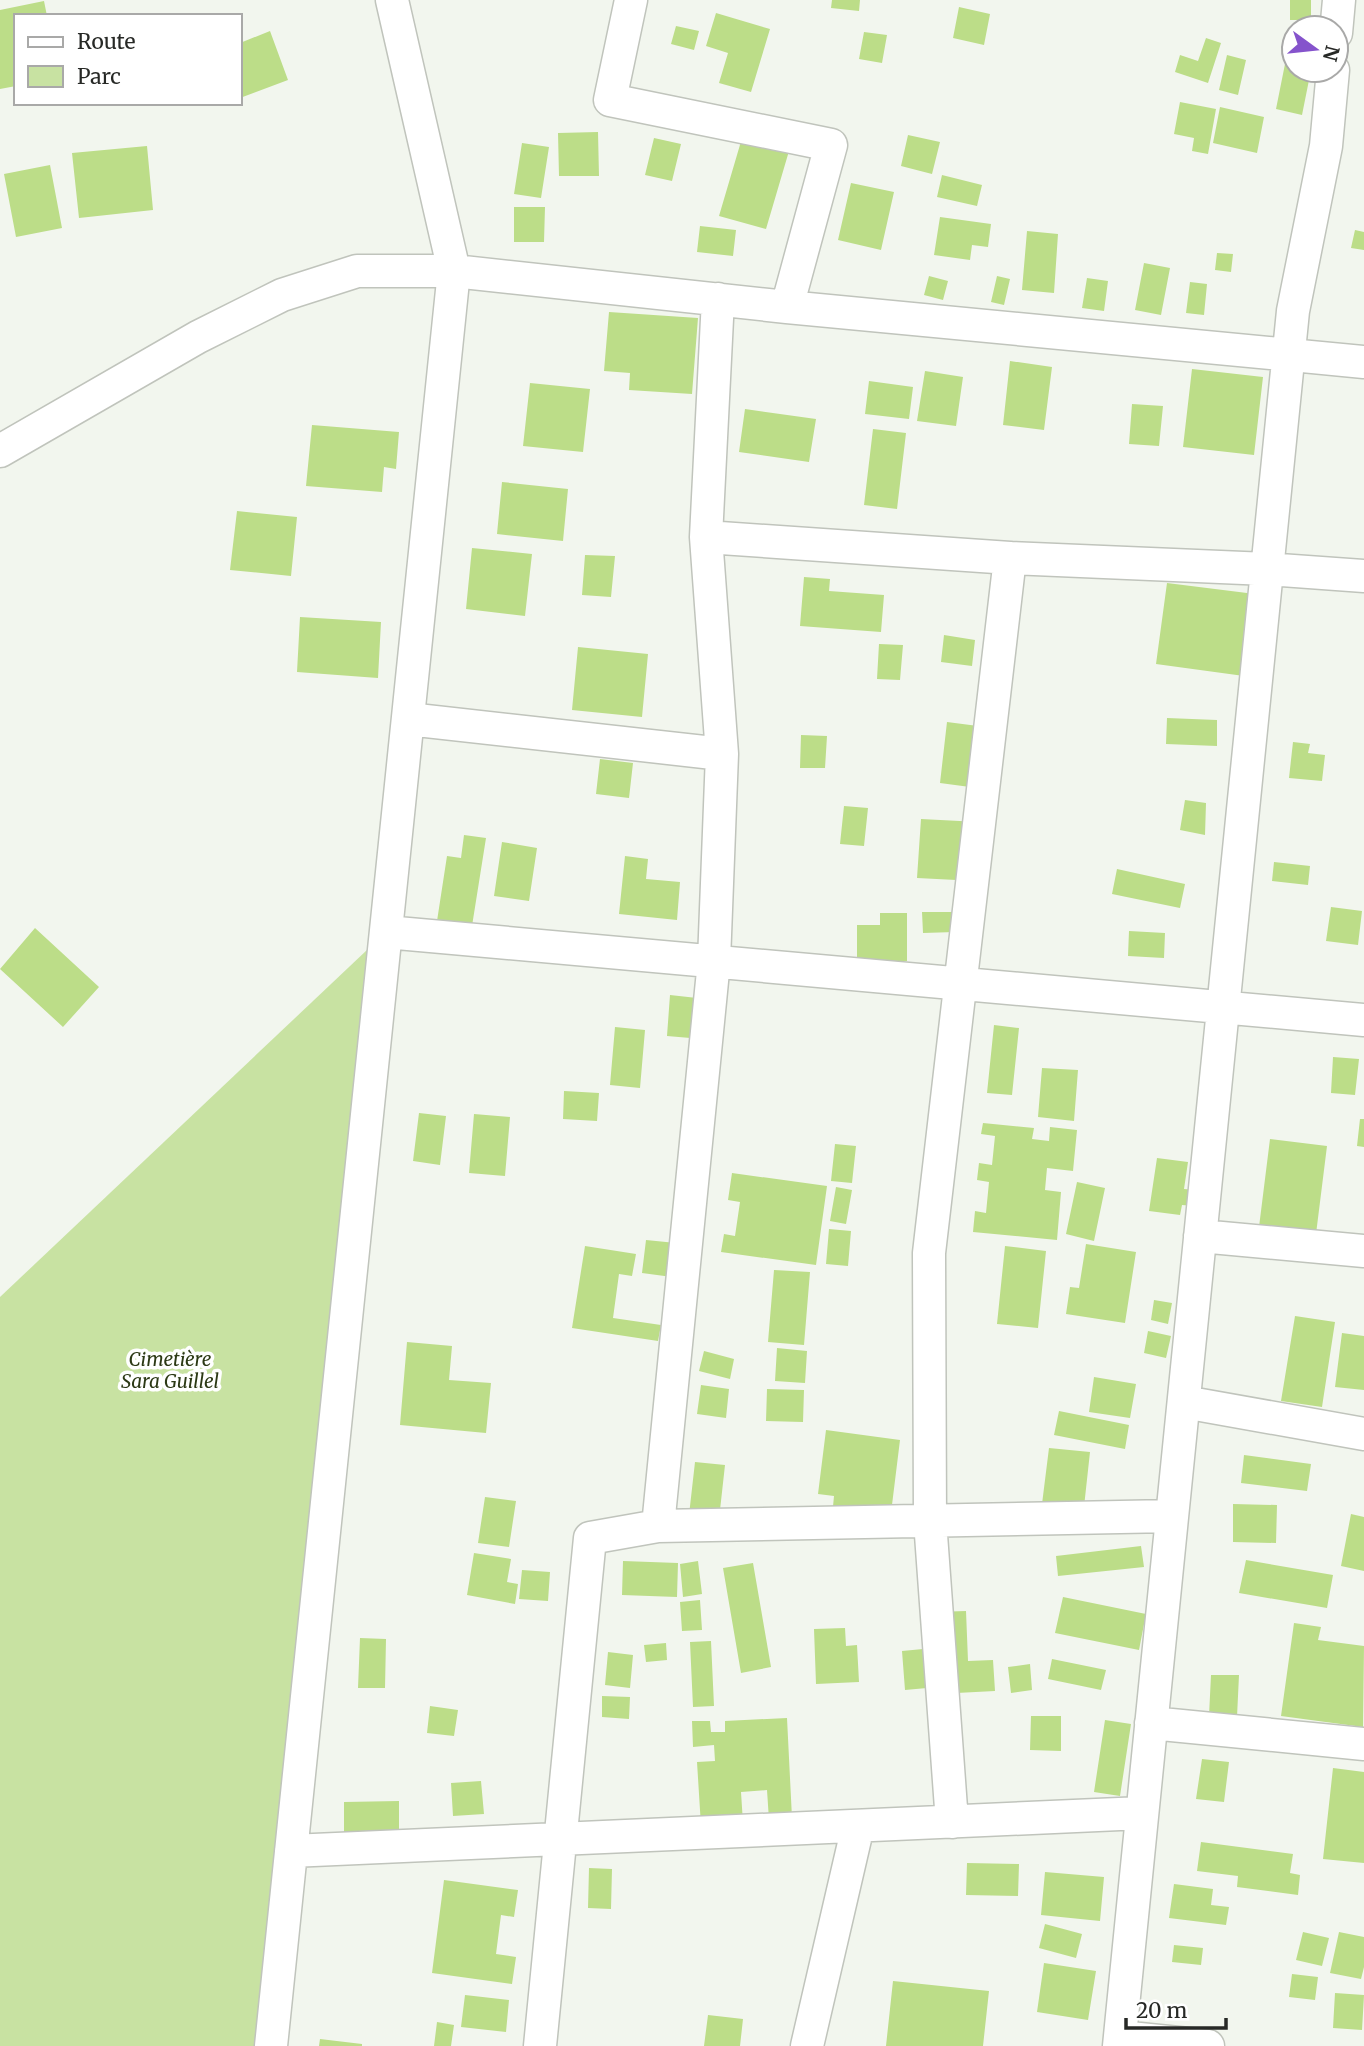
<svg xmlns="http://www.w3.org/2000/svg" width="1364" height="2046" viewBox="0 0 1364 2046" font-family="Merriweather,serif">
	<rect width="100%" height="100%" fill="#f2f6ee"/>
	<path fill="#c8e2a2" d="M386,932l-115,1114h-271v-749z"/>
	<path fill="#bcdd88" d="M832,0h28l-1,11 -28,-3z
		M1290,0h21v20h-21z
		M44,1l3,15h-31v70l-16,3v-79z
		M959,7l31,7 -6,31 -31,-7z
		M716,13l54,16 -19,63 -32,-9 9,-30 -22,-7z
		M676,26l23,5 -5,19 -23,-6z
		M270,31l18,49 -48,18v-55z
		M864,32l23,3 -5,28 -23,-4z
		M1206,38l15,5 -13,40 -33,-11 5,-17 18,6z
		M1227,55l19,5 -8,35 -19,-5z
		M1285,64l9,1v5h17l-9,45 -26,-6z
		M1180,102l36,7 -8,45 -16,-3 2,-13 -20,-4z
		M1220,107l44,10 -7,36 -44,-10z
		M598,132l1,44h-40l-1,-43z
		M908,135l32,7 -8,32 -31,-8z
		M654,138l27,6 -9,37 -27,-6z
		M742,138l47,13 -23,78 -47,-13z
		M522,143l27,4 -8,51 -27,-4z
		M147,146l6,64 -74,8 -7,-65z
		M50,165l12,63 -46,9 -12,-63z
		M942,175l40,10 -5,21 -40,-9z
		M851,183l43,9 -13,58 -43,-10z
		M514,207h31l-1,35h-30z
		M940,217l51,7 -3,23 -16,-2 -2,15 -36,-5z
		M700,226l36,4 -3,26 -36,-4z
		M1355,230l9,2v18l-13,-2z
		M1027,231l31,3 -4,59 -32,-3z
		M1217,253l16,1 -2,18 -16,-2z
		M1144,263l26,5 -9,47 -26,-5z
		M929,276l19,5 -5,19 -19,-5z
		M997,276l13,3 -6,26 -13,-3z
		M1087,278l21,3 -4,30 -22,-3z
		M1190,282l17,2 -3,31 -18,-2z
		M609,312l89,6 -6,76 -63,-4 1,-17 -26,-2z
		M1010,361l42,6 -8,63 -41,-5z
		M1192,369l71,8 -9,78 -71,-8z
		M925,371l38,6 -7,49 -39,-5z
		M869,381l44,6 -4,32 -44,-5z
		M530,383l60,6 -7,63 -60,-6z
		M1132,404l31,2 -4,40 -30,-2z
		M745,409l71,10 -7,43 -70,-10z
		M312,425l87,7 -3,37 -12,-2 -2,25 -76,-6z
		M873,429l33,4 -9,76 -33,-4z
		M502,482l66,7 -5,52 -66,-7z
		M237,511l60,6 -6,59 -61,-6z
		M472,548l60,6 -7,62 -59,-7z
		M585,555l30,1 -4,41 -29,-2z
		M804,577l26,2 -1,12 55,4 -3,37 -81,-6z
		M1167,583l88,11 -11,82 -88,-12z
		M300,617l81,5 -3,56 -81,-6z
		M944,635l31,5 -3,26 -31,-4z
		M879,644l24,1 -3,35 -23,-1z
		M578,647l70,7 -6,63 -70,-7z
		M1167,718l50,2v26l-51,-2z
		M947,722l31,4 -8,61 -30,-4z
		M801,735l26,1 -2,32h-25z
		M1293,742l17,2 -2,9 17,2 -3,26 -33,-3z
		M600,759l33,4 -4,35 -33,-4z
		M1185,800l21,3 -1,32 -25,-5z
		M844,806l24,2 -4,38 -24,-2z
		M921,819l58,3 -3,59 -59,-3z
		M464,835l22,3 -14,88 -35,-5 10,-65 14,2z
		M502,842l35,6 -8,53 -35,-5z
		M625,856l23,3 -2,20 34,3 -3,38 -58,-6z
		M1274,862l36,4 -2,19 -36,-4z
		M1117,869l68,15 -5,24 -68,-14z
		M1331,907l31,4 -4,34 -32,-4z
		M922,912h33v20l-32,1z
		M880,913h27v48h-50v-36h23z
		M35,928l64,59 -36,40 -63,-58z
		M1129,931l36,2 -1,25 -36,-2z
		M670,995l36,4 -4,40 -35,-3z
		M994,1025l25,3 -7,67 -25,-2z
		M615,1027l30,3 -5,58 -30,-3z
		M1333,1057l26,2 -4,36 -24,-2z
		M1042,1068l36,2 -4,51 -36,-4z
		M564,1091l35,2 -2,28 -34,-2z
		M419,1113l27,3 -6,49 -27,-4z
		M474,1114l36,3 -5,59 -36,-3z
		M1360,1119h4v28l-7,-1z
		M983,1123l51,5 -2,11 17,2 1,-14 27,3 -4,41 -26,-3 -2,22 16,2 -4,48 -84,-8 2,-21 11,2 3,-31 -12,-2 2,-17 13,2 3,-29 -14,-2z
		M1270,1139l57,7 -12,96 -57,-7z
		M835,1144l21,2 -4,37 -21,-2z
		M1157,1158l31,4 -4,27 12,1 -2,16 -12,-1 -2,10 -31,-4z
		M732,1173l95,13 -11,79 -95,-13 3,-18 11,2 5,-34 -12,-2z
		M1077,1182l28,6 -11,53 -28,-7z
		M836,1187l16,3 -6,34 -16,-3z
		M829,1229l22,2 -3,35 -22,-2z
		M646,1240l30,3 -4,34 -30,-4z
		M1086,1244l50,8 -11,71 -59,-9 4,-27 9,1z
		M585,1246l51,8 -4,22 -13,-2 -6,44 48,7 -3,16 -86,-13z
		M1005,1246l41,5 -8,77 -41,-4z
		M774,1270l36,2 -6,73 -36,-3z
		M1154,1300l18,3 -4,21 -17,-4z
		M1295,1316l40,6 -13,85 -41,-6z
		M1148,1331l23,5 -5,22 -22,-5z
		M1342,1333l22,3v54l-29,-3z
		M407,1342l45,4 -3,34 42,3 -5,50 -86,-8z
		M777,1348l30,3 -2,32 -30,-2z
		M704,1351l30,8 -4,20 -31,-8z
		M1094,1377l42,7 -6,34 -41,-6z
		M701,1385l28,4 -3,29 -29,-4z
		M767,1389l37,1 -1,32 -37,-1z
		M1059,1411l70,14 -4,24 -71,-14z
		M826,1430l74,10 -9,73 -59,4 2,-21 -16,-2z
		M1049,1448l41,4 -7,64 -42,-4z
		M1244,1455l67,9 -4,27 -66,-8z
		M695,1462l30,3 -6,54 -30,-4z
		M485,1497l31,4 -7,46 -31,-4z
		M1233,1504l44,1 -1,38 -43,-1z
		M1351,1514l13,3v54l-23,-5z
		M1141,1546l3,21 -86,9 -2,-20z
		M474,1553l37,6 -4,23 11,2 -3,20 -48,-9z
		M1246,1560l87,15 -6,33 -88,-15z
		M623,1561l55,2 -1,34 -55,-2z
		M698,1561l4,33 -19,3 -3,-33z
		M753,1563l18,104 -30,6 -18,-105z
		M522,1570l28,2 -2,29 -29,-2z
		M1063,1597l83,17 -7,36 -84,-17z
		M700,1600l2,30 -20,1 -2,-29z
		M966,1611l2,50 25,-1 2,31 -58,3 -3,-82z
		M1294,1623l27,4 -3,13 46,6 -1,81 -82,-11z
		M845,1628l1,18 11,-1 2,37 -43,2 -2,-55z
		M360,1638l26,1 -1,49h-27z
		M711,1641l3,65 -21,1 -3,-65z
		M666,1643l1,17 -21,2 -2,-17z
		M923,1649l4,39 -22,2 -3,-39z
		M608,1652l25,3 -3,33 -25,-3z
		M1052,1659l54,11 -5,20 -53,-11z
		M1030,1664l2,26 -21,3 -3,-26z
		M1211,1675h28l-2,42 -28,-1z
		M602,1696l28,1 -1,22 -27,-2z
		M430,1706l28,4 -4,26 -27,-3z
		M1031,1716h30v35l-31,-1z
		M787,1718l5,100 -23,2 -2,-30 -26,2 2,31 -42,3 -4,-64 18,-1 -1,-16 -21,2 -1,-26h18l1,11h14v-11z
		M1105,1720l26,4 -11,72 -26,-4z
		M1202,1759l27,3 -5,40 -28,-3z
		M1333,1768l31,4v91l-41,-4z
		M481,1781l3,33 -31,2 -2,-33z
		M399,1801v31l-55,1v-31z
		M1201,1842l92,12 -3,19 10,2 -2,20 -61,-8 1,-11 -41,-5z
		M967,1863l52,1 -1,32 -52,-1z
		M589,1868l23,1 -1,40 -23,-1z
		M1045,1872l59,5 -4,44 -59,-6z
		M444,1880l74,10 -4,27 -13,-2 -5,39 20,3 -4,27 -80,-11z
		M1174,1884l39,5 -2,16 18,2 -3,18 -57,-7z
		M1045,1924l37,10 -6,24 -37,-10z
		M1303,1932l26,6 -7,28 -26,-6z
		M1339,1932l25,5v30l-3,12 -31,-6z
		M1174,1945l29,3 -2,17 -29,-3z
		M1044,1963l52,8 -8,49 -51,-8z
		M1292,1974l26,3 -3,23 -26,-3z
		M893,1981l96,10 -6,55h-97z
		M1335,1993l29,2 -2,35 -29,-2z
		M465,1995l44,5 -3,32 -45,-5z
		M708,2015l35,4 -3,27h-36z
		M437,2022l17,3 -3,21h-17z
		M320,2039l42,5v2h-43z"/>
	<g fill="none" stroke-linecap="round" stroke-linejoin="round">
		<g stroke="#c0c4bc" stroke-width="35">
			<path id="minor" d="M631,0l-21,100 221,45 -44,162
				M1336,33l3,-33
				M0,451l198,-114 84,-42 75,-24h97l333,36 577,55
				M706,537l304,21 257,11 97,7
				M408,719l314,35
				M386,932l978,88
				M1200,1236l164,15
				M1184,1402l180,32
				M658,1526l56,-565 8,-207 -16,-217 12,-238
				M1151,1723l213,21
				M952,1822l-22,-301 -1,-268 81,-695
				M291,1851l851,-38
				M1120,2037l88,9
				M271,2046l183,-1775 -62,-271
				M540,2046l50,-508 68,-12 514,-10
				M807,2046l51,-220
				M1119,2046l174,-1735 33,-165 7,-76"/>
		</g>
		<use href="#minor" stroke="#fff" stroke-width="32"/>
	</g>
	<g text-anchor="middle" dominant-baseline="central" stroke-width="7" stroke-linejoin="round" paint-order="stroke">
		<g font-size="19" font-style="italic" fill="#2c3915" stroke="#fff">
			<text x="170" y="1359">Cimetière<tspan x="170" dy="22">Sara Guillel</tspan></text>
		</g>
	</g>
	<rect x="14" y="14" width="228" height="91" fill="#ffffff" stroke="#a9a9a8" stroke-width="2"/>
	<rect x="28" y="37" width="35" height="10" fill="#ffffff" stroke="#a9a9a8" stroke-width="2"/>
	<text x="77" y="49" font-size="21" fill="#272926">Route</text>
	<rect x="28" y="66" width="35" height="21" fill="#c8e2a2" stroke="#a9a9a8" stroke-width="2"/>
	<text x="77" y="84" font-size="21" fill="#272926">Parc</text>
	<g transform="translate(1315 49) rotate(105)"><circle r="33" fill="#ffffff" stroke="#a9a9a8" stroke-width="2"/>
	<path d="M0-5L12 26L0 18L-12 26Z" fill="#8553cc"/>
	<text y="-10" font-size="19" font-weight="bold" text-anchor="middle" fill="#272926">N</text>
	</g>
	<path d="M1126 2018v10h100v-10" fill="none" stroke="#272926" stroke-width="3.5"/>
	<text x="1136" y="2018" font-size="21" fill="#272926" stroke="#ffffff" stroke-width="5" paint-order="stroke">20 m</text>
</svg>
